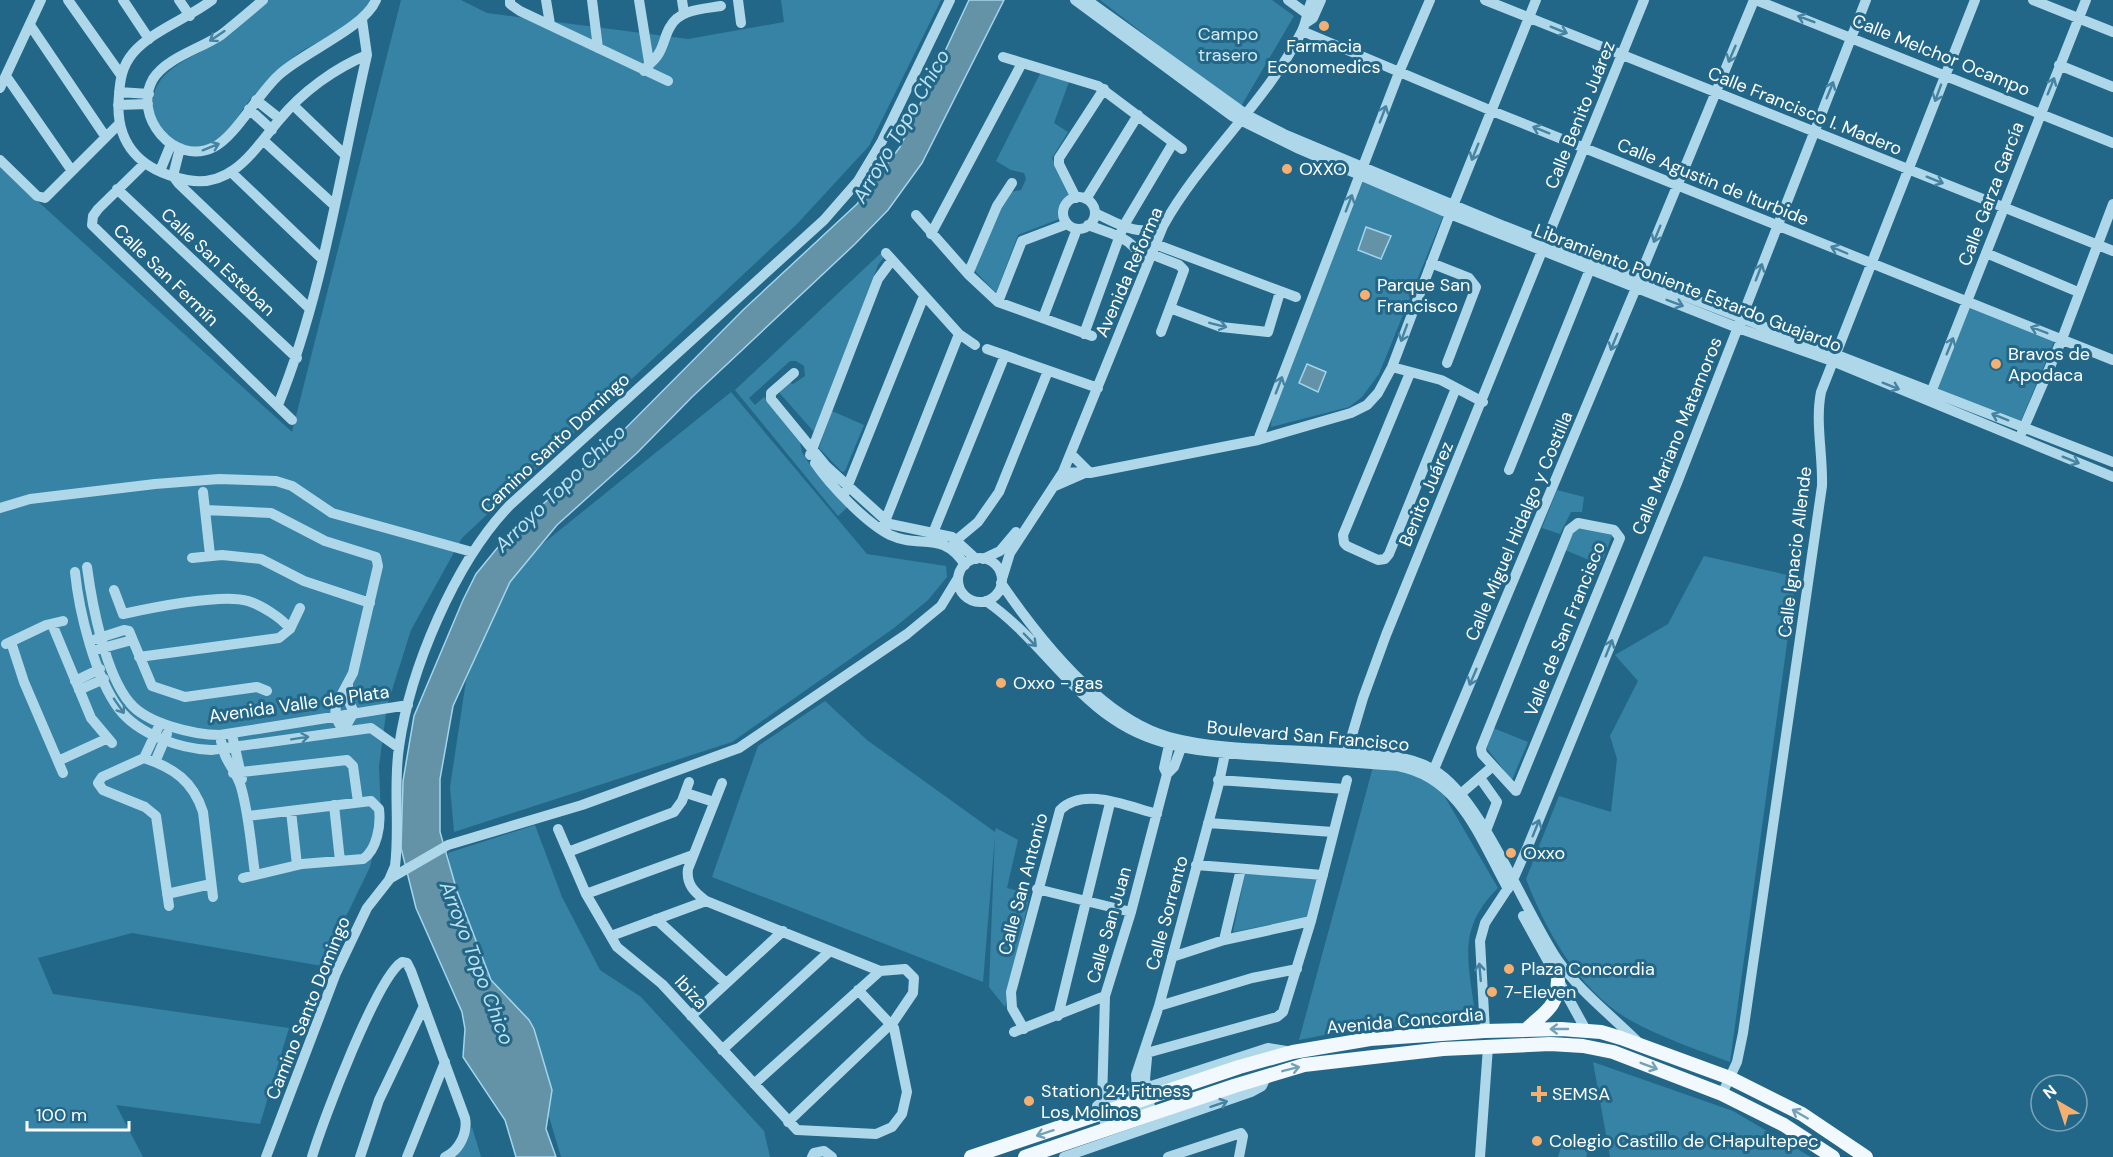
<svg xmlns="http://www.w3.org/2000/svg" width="2113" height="1157" viewBox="0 0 2113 1157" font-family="'DM Sans',sans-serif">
	<rect width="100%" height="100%" fill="#236788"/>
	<path fill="#3783a5" d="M268,0h103c-12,29 -53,38 -76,56 -15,13 -30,26 -43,41 -14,17 -22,37 -42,47 -12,5 -29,3 -40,-5 -8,-7 -16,-21 -17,-31 -3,-40 44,-51 70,-69 17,-11 31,-25 45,-39z
		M401,0h60l26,13 201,26 96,-17 -3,-22h160l-72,146 -72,78 -335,314 -51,92 -24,76 -8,60 2,52 -11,49 -48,99 -190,-33 -94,25 15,36 236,34 -29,96 -144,-19 27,52h-143v-990l292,265z
		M1100,0h172l22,16 -54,92z
		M1042,70l28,9 -16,44 14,9 -16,26 18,36 -10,11 -1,14 -41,16 -22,58 -22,-23 20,-52 16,-26 11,-2 5,-11 -2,-6 -13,-3 -15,-9z
		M1363,181l80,35 -64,158 -17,23 -13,10 -78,20 1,-12z
		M881,253l3,4 -6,8 -64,167 -37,-42 10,-8 6,2 12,-8 -1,-10 -8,-5h-6l-41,37 6,7 9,-8 35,41 3,14 6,10 42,43 -12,11 -103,-126z
		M1970,307l85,32 -35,84 -83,-34z
		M731,392l136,162 79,12 1,11 -19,23 -34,28 -162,114 -278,90 -4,-45 16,-106 24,-69 24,-45z
		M832,411l32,14 -19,46 -3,1 -23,-24z
		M1557,490l27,7 -2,15h-11l-11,22 -18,-6z
		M1575,527l38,6 -12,32 -36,-15z
		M1704,556l92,21 -66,485c-35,-13 -70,-25 -102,-43 -50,-30 -82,-88 -102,-140l33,-83 52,16 6,-53 -7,-23 28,-55 -23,-26 53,-31z
		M825,701l42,39 128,92 1,-4 22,12 -11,48 23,6 -25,113 -16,-20 6,-152 -12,147 -271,-105 46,-131z
		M1493,728l35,14 -16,38 -28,-35z
		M1373,767l44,7 25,18 56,96c-44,43 -28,78 -22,134l-121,7 -56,11z
		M535,825l27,72 38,73 41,27 123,134 6,26h-209l-25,-84 -20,-12 -60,-156 -8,-52z
		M1245,874l72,4 -9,39 -75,15z
		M1593,1062l140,49 78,46h-201z
		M472,1127l9,30h-27l3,-1z
		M1564,1137l26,8 -4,12h-28z"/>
	<path fill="#6492a7" stroke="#a2d5eb" stroke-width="1.5" d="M969,0h35l-82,163 -34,47 -33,34 -163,153 -55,56 -80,72 -47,57 -57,124 -13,73v53l17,59 34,89 38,40 5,9 18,61 -6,39 10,28h-40l-11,-37 -42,-63 2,-28 -3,-17 -46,-104 -15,-60 2,-67 11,-65 49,-116 13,-26 31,-38 97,-86 139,-140 114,-106 43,-57z
		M1366,227l25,9 -10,23 -23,-9z
		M1307,364l19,8 -8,20 -19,-9z"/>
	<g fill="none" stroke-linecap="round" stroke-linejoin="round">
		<path stroke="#aed7ea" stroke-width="10" d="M68,0l53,75
			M123,0l26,39
			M179,0l11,16
			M212,0c-25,19 -59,30 -79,53 -11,13 -13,27 -14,42 -5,49 22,76 68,85 46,9 68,-32 93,-61 22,-27 55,-51 87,-64
			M263,0c-14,12 -28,24 -42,35 -21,14 -55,23 -68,44 -21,37 21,88 61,68 22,-11 44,-54 66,-73 26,-23 84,-46 96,-74
			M510,0v4l10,7 148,70
			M546,0l4,24
			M592,0l6,48
			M639,0l10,62
			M682,0l2,13
			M738,0l3,23
			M1075,0l157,116 67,33 151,65 288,114 94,33 281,116
			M1087,0l160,115 37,19 220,92 609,236
			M1288,0l22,16
			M1485,0l628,251
			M1756,0l357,143
			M2033,0l80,32
			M1307,22l6,-4 8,-18
			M30,25l75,111
			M1302,31l190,80 621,249
			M1003,57l95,29 84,63
			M2059,65l54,22
			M644,71c5,-8 11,-10 15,-18 5,-8 6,-18 11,-26 9,-18 34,-18 51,-21
			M6,76l66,95
			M0,88l41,-88
			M119,92l30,2
			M256,100l24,19
			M118,105l30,-1
			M293,105l51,49
			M249,109l23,21
			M264,141l70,64
			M180,148l-7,28 6,8 131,125
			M0,160l37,36 8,2 73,-73
			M144,164l-46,45 -5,7 -1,9 200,195
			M160,171l11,-27
			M232,173l90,86
			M117,189l180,169
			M1063 213a16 16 0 1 1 32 0a16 16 0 1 1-32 0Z
			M1076,198l-17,-34v-6l45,-69
			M1086,199l52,-84
			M1095,213c24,11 41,24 68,13
			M916,215l52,59 30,28 94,34
			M1088,225c29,11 47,12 58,43
			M931,234l91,-171
			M1155,244l141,53
			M886,253l73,81 16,11
			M1986,253l92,39
			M1151,254l28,11 5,5 -23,62
			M1431,263l38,15 7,9 -29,76
			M968,274l29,-68 15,-23
			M1639,278l115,-278
			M998,302l24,-61 45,-17
			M1170,308l51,19 47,5
			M1043,318l34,-89
			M1268,332l12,-40
			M1084,334l39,-107 50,-84
			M987,349l111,39
			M1392,367l49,13 42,22
			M794,373l-23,20v6l55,67 64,58 62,13 24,22
			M1410,373l-67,162 1,8 3,3 31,14 7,-1 4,-5 67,-166
			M1930,395l156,-395
			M278,405c45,-111 62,-233 89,-350l-5,-35
			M2022,432l40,-93 51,-135
			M1258,440l142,-370 30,-70
			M1071,454l19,19
			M810,455l68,-176 14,-19
			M815,463c15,22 51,60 75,72 30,14 53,-5 75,30
			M1509,470l81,-201
			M1063,472l27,1 168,-33 93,-27 16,-8 11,-12 14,-26 61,-161 83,-206
			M1053,487l32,-14
			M203,492l7,63
			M844,495l80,-199
			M0,508l30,-9 125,-15 64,-5 57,2 16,5 40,27 140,39
			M205,510l66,3 54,28 51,16 2,9 -25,107 -17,32 -1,11 8,15
			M1578,523l36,7 6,8 -104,253 -34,-37 -1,-6 88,-218z
			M882,529l77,-195
			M931,538l74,-183
			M954,542l24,-20 21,-30 49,-121
			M192,558l30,-3 39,4 43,22 66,22
			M958 580a22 22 0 1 1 44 0a22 22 0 1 1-44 0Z
			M983,559l17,-8 16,-19
			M87,567c5,37 18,107 43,136 17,21 65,32 90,32l188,-30
			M75,572c4,40 20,105 44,137 19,25 61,40 92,41l160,-22 28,20
			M1002,579l8,-26 53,-81 100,-246c39,-70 103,-123 139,-195 5,-10 5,-21 10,-31
			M1001,583c39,57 100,135 168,154 49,13 104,12 154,15 35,2 80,-1 111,18 47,27 90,140 123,189 24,34 53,55 82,84
			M114,590l9,24c27,-6 100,-21 125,-13 13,4 34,17 42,28
			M986,601c48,33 79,85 127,118 49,34 109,34 166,38 40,3 79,6 119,9 63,12 82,73 110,123
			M52,624l39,94 21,25
			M96,639l28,-9 5,1 23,55 33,11 72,-10 10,4
			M11,642l13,40 39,91
			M6,644l40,-19 17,-4
			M99,649l33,-9
			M139,657l140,-19 11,-9 10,-21
			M75,681l25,-12
			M79,690l25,-11
			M158,728l-14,30 -42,19 -4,6 5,7 42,17 11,9 13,90
			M343,731l11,-19 -6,-12v-16
			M233,739l9,40
			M221,741c3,21 15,28 20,46 8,28 10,58 14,87
			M144,758c30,10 49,23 59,54l10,85
			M58,761l48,-22
			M155,762l12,-28
			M1344,762l19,-64 23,-63 258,-635
			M233,773l114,-13 6,6 5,36
			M1167,774l7,-7 7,-19
			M1432,774l204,-486
			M1480,778l17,24 -13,34
			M1218,780l127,9
			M722,783l-34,86c-2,15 6,23 18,32l174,70 25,-2 9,9 -1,15 -19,28 -106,101
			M686,793l28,9
			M1457,797l36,-31
			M334,805l6,56
			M291,811l6,54
			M1208,823l125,9
			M558,829l28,65 31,53 45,37 135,146 79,4 16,-7 10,-13 5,-22 -13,-64 -36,-38
			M568,852l106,-40 8,-11 7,-19
			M1196,865l127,10
			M243,878l59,-14 61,-5c14,-9 18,-34 16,-50l-8,-8 -123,15
			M391,878l57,-33 134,-40 157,-57 168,-114 34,-28 17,-28
			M1037,889l94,23
			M167,894l44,-10
			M586,894l107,-39
			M1523,916l63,114
			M656,919l70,64
			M611,936l95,-35
			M1224,940l17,-71
			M1172,957l52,-17 87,-19
			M1159,1006l93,-28 45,-9
			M691,1016l92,-85
			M1058,1016l52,-213
			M1024,1029l-12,-21 -1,-16 49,-182c24,-24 69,-3 97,4
			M1485,1031l-5,-90 5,-18 27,-41 16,-36 149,-363 189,-483
			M1014,1032l91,-36
			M722,1050l108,-99
			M1143,1054l134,-37 6,-5 28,-91 36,-141
			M1147,1058l-2,21 5,28
			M754,1084l126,-113
			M1722,1094l15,-32 6,-29 79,-547c1,-31 -7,-64 -1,-94l154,-392
			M1097,1106l5,-4 166,-54 25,4
			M1143,1109l-6,-17 -1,-17 23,-69 59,-219 8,-38
			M1105,1123l-3,-21 3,-106 26,-84 36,-138 -3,-6 5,-23
			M266,1157l70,-184 31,-65 22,-28 6,-14c5,-39 -2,-79 4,-119 11,-78 56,-185 111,-242l314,-285 34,-39 24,-40 68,-141
			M312,1157c10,-34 65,-180 90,-195l5,1 4,8 54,147c3,15 -6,33 -20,39
			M360,1157l19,-57 45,-94
			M407,1157l38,-95
			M812,1157l2,-4 10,-2 8,6
			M1064,1157l187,-65 11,-6 5,-11
			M1168,1157l73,-24 2,3 -4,21
			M1480,1157l8,-110"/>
		<path stroke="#f1f9fe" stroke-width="14" d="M1526,1030c19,-19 31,-21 32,-50
			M971,1157l268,-90 54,-15 77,-13 115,-8 76,-2 40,3 20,6 109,40 72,36 64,43
			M1025,1157l209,-71 70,-21 139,-16 107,-5 33,2 30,6 109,42 62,31 49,32"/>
	</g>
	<defs><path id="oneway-shaft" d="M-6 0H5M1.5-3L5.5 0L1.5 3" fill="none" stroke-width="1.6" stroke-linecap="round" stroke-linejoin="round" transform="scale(1.5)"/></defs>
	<g stroke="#4683a0">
		<use href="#oneway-shaft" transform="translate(1806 19) rotate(-159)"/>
		<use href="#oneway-shaft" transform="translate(1559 30) rotate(22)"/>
		<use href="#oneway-shaft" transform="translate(217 36) rotate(146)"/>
		<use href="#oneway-shaft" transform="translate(1732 54) rotate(113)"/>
		<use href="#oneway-shaft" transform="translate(2051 86) rotate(-68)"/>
		<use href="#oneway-shaft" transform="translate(1830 90) rotate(-68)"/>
		<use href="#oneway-shaft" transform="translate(1938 93) rotate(110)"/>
		<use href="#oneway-shaft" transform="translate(1383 114) rotate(-69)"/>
		<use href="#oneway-shaft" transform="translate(1541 130) rotate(-158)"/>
		<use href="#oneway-shaft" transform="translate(211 147) rotate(-22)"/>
		<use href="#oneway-shaft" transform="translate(1475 152) rotate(112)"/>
		<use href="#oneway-shaft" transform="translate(1935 180) rotate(22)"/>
		<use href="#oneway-shaft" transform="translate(1349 203) rotate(-69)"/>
		<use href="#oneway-shaft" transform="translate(1657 234) rotate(112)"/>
		<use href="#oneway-shaft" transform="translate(1839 250) rotate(-157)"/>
		<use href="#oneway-shaft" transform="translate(1759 272) rotate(-69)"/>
		<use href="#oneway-shaft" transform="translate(1675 303) rotate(21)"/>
		<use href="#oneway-shaft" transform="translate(1218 325) rotate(14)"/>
		<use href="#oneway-shaft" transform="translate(2039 330) rotate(-159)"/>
		<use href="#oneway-shaft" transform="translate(1404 333) rotate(110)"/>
		<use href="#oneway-shaft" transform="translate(1614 342) rotate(112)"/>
		<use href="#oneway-shaft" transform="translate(1950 346) rotate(-68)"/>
		<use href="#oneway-shaft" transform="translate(1279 385) rotate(-69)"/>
		<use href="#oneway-shaft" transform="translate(1891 386) rotate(22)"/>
		<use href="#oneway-shaft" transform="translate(2000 417) rotate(-158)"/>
		<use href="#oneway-shaft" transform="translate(2071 460) rotate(22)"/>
		<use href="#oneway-shaft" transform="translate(1030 640) rotate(46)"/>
		<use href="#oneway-shaft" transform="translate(1609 648) rotate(-68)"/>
		<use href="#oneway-shaft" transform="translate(1473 677) rotate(113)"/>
		<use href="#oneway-shaft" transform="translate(119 706) rotate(55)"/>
		<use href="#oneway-shaft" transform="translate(300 738) rotate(-9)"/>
		<use href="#oneway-shaft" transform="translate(1536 828) rotate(-68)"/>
		<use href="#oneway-shaft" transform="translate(1480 972) rotate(-95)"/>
		<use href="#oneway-shaft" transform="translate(1219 1104) rotate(-19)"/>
	</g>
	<g stroke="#75a1b7">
		<use href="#oneway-shaft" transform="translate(1559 1029) rotate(-180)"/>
		<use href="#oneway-shaft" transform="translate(1649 1066) rotate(21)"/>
		<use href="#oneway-shaft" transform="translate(1291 1069) rotate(-14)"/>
		<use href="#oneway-shaft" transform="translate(1800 1114) rotate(-150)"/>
		<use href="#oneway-shaft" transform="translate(1045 1133) rotate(162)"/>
	</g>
	<g fill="#f5af70" stroke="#236788" stroke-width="2">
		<circle cx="1324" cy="26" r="6"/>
		<circle cx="1287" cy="169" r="6"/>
		<circle cx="1365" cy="295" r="6"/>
		<circle cx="1996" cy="364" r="6"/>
		<circle cx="1001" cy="683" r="6"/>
		<circle cx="1511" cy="853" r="6"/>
		<circle cx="1509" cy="969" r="6"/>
		<circle cx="1492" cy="992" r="6"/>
		<path d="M1536 1085h6v6h6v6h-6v6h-6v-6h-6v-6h6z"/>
		<circle cx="1029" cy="1101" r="6"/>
		<circle cx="1537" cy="1141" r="6"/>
	</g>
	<g text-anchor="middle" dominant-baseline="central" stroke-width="6" stroke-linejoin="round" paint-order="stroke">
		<g font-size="18" fill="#d2ecf7" stroke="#236788">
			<text x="1228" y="34">Campo<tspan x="1228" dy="21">trasero</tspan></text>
		</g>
		<g font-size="18" fill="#fff" stroke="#236788" text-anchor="start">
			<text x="1324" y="46" text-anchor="middle">Farmacia<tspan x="1324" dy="21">Economedics</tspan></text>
			<text x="1299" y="169">OXXO</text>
			<text x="1377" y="285">Parque San<tspan x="1377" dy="21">Francisco</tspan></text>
			<text x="2008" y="354">Bravos de<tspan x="2008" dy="21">Apodaca</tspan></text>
			<text x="1013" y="683">Oxxo - gas</text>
			<text x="1523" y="853">Oxxo</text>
			<text x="1521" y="969">Plaza Concordia</text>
			<text x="1504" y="992">7-Eleven</text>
			<text x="1041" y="1091">Station 24 Fitness<tspan x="1041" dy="21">Los Molinos</tspan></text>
			<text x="1552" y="1094">SEMSA</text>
			<text x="1549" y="1141">Colegio Castillo de CHapultepec</text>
		</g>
		<g font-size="18" fill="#fff" stroke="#236788">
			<text transform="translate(1941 55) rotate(22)">Calle Melchor Ocampo</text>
			<text transform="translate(1805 111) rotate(22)">Calle Francisco I. Madero</text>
			<text transform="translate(1580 115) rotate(-68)">Calle Benito Juárez</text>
			<text transform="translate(1713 182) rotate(22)">Calle Agustin de Iturbide</text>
			<text transform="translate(1991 194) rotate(-69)">Calle Garza García</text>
			<text transform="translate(218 262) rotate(43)">Calle San Esteban</text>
			<text transform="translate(1129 272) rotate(-66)">Avenida Reforma</text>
			<text transform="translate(166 275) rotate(44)">Calle San Fermín</text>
			<text transform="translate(1688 288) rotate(21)">Libramiento Poniente Estardo Guajardo</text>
			<text transform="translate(1677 436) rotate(-68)">Calle Mariano Matamoros</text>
			<text transform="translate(555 443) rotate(-43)">Camino Santo Domingo</text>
			<text transform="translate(1426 494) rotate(-67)">Benito Juárez</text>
			<text transform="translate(1519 526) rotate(-67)">Calle Miguel Hidalgo y Costilla</text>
			<text transform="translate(1795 552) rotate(-83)">Calle Ignacio Allende</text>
			<text transform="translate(1565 629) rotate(-68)">Valle de San Francisco</text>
			<text transform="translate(299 704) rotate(-8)">Avenida Valle de Plata</text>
			<text transform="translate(1308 736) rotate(5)">Boulevard San Francisco</text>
			<text transform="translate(1023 884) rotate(-75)">Calle San Antonio</text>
			<text transform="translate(1167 913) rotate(-75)">Calle Sorrento</text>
			<text transform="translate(1109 925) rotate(-74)">Calle San Juan</text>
			<text transform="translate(691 992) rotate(47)">Ibiza</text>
			<text transform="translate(308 1008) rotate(-68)">Camino Santo Domingo</text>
			<text transform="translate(1405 1021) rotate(-5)">Avenida Concordia</text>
		</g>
		<g font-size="20" font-style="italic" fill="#bde2f2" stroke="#236788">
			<text transform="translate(901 126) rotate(-60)">Arroyo Topo Chico</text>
			<text transform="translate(560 488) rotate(-44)">Arroyo Topo Chico</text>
			<text transform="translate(477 963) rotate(69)">Arroyo Topo Chico</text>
		</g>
	</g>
	<g transform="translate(2059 1103) rotate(321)"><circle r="28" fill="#236788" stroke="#7ba4b8" stroke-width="1.5"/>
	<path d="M0-4.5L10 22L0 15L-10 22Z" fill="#f5af70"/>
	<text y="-9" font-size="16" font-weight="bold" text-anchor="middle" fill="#ffffff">N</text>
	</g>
	<path d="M27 1121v9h102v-9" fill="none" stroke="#ffffff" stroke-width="3"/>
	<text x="36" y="1121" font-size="18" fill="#ffffff" stroke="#236788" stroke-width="4.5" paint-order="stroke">100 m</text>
</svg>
